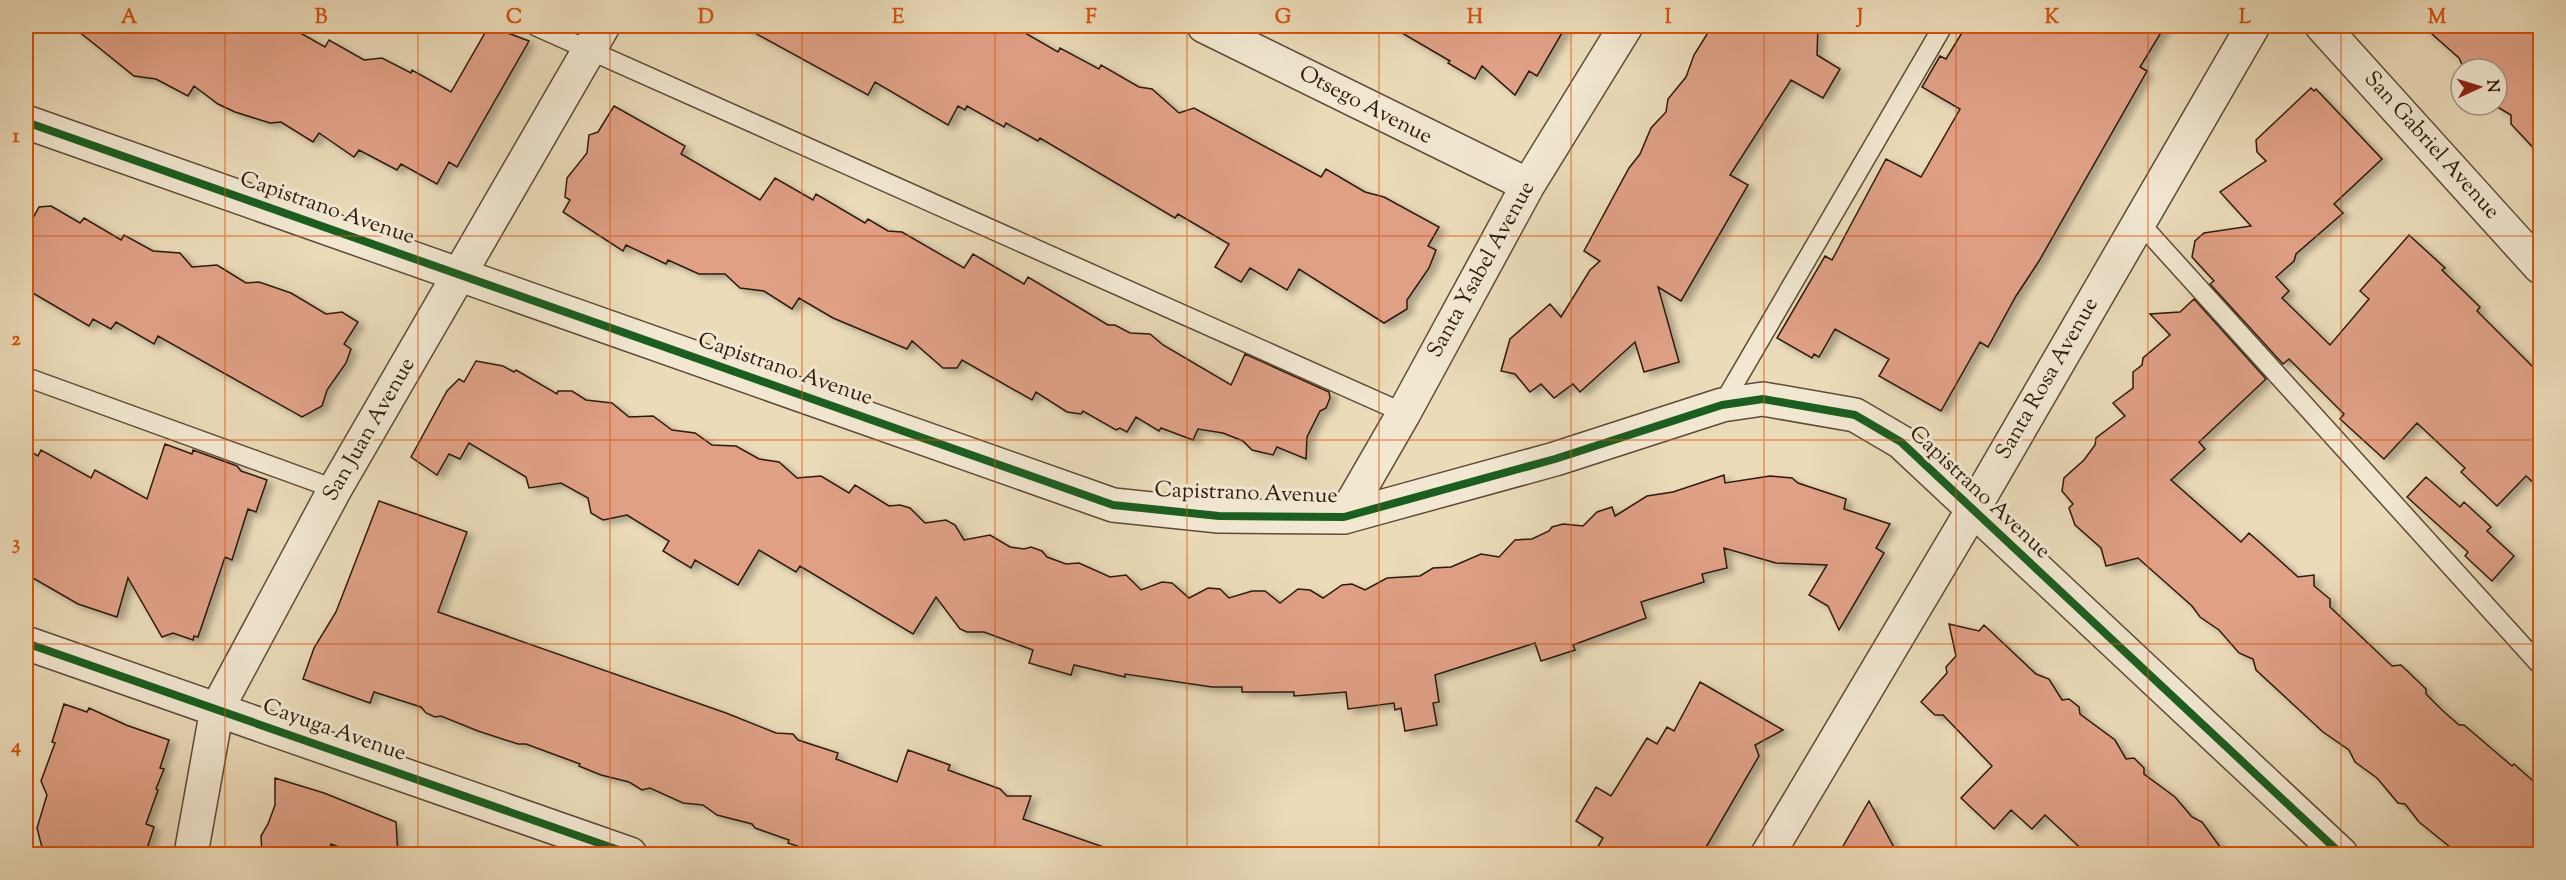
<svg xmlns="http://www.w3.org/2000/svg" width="2566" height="880" viewBox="0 0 2566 880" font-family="'Sorts Mill Goudy',serif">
	<defs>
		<filter id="shadow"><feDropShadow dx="6" dy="4" stdDeviation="3" flood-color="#0004"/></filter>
	</defs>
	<rect width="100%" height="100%" fill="#ebdbb9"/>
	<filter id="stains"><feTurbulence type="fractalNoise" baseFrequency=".00333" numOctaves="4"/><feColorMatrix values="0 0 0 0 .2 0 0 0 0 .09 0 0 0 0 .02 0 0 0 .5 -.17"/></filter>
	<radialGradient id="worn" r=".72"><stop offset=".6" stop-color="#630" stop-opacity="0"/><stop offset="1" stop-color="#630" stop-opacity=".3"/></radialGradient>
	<path fill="#dfa086" stroke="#2e1a0c" stroke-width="1.5" filter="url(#shadow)" d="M72,26h216l37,21 4,-7 35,20 18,-2 29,15 1,-3 39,22 38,-66 40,15 -72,126 -8,-5 -12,22 -36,-20 -4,6 -38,-20 -5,7 -35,-24 -6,9 -32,-20 -11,1 -35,-11 -17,-8 -24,-18 -6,10 -32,-17 -22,-3z
		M742,26h271l45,26 2,-4 39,21 2,-4 38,22 13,2 27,24 15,-5 127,69 5,-8 39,23 19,5 55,30 -11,19 8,4 -7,18 -22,32v9l-23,14 -85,-54 -12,21 -37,-22 -9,14 -26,-15 14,-23 -51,-30 -3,4 -135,-80 -2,3 -32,-18 -2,4 -37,-21 -2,4 -7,-4 -10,19 -73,-43 -7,13z
		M1390,26h176l-29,50 -8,-5 -14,24 -33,-29 -7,13 -27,-16 2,-2z
		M1712,26h106l-1,29 23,14 -17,29 -32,-18 -61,95 18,10 -67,116 -23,-14 21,75 -35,10 -9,-30 -55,50 -7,-8 -19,14 -13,-14 -11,8 -15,-18 -14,-3 9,-32 40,-35 11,13 29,-47 10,-9 -16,-10 45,-83 11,-14 11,-26 15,-16 2,-13 18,-22 8,-22z
		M1966,26h199l-25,41 7,4 -108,190 -23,35 -28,51 -8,-5 -39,69 -62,-35 10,-17 -54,-30 -16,28 -5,-3 -2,4 -35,-20 48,-82 7,4 54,-101 35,18 39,-68 -38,-22 18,-31 6,3z
		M2423,26h118v130l-30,-32v-9l-17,-10h3v-36h-33l-5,-11z
		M2311,88l3,3 2,-2 66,70 -48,45 9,9 -47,41 -2,7 -18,16 13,14 -7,7 48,47 39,-46 -9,-8 49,-56 36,33 -3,2 38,37 -3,4 64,64v114l-15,-13 -29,30 -36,-34 4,-4 -48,-45 -33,36 -44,-40 4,-5 -55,-55 -6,5 -73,-80 4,-3 -22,-24 3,-16 9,-8 47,-7 -31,-34 46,-31 -9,-9 -1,-12z
		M614,106l71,40 -4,8 79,46 15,-22 38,22 3,-6 49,29 3,-4 20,12 14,1 62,36 9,-14 51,30 4,-7 80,48h7l15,8 20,1 13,11 68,40 14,-31 84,38 1,6 -4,10 -6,3 -13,26 -1,22 -29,-12 -4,8 -21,-5 -9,-9 -20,-8 -25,-4 -5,11 -32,-12 -2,3 -23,-14 -9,15 -7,-4 -4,2 -33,-19 -2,3 -14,-2 -31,-20 -4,8 -70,-40 -5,8h-14l-31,-27 -5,8 -74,-31 -34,-20 -7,11 -28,-18 -24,-3 -15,-14h-26l-31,-14 -2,4 -40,-19 -3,6 -60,-39 7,-12 -5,-3 2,-19 20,-25 2,-18 9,-3z
		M51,206l29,17 4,-5 37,22 3,-5 29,16 27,2 12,14 25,-2 29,18 13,-1 32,11 35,21 16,-2 16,10 -14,22 7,5 -5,14 -19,27 -5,16 -20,11 -144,-81 -4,8 -38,-22 -5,7 -18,-10 -4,7 -63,-37v-58l13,-24z
		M2194,299l72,80 -67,63 6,7 -34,31 70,62 8,-9 49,44 16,-2v11l16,13v8l62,59 9,-1 25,24v5l16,16 17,15h5l48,41 2,-2 27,24v67h-81l-41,-33 -14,-18 -7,-1 -21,-25 -22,-16 -6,-12 -26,-18 -67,-62 -3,-11 -14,-6 -20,-23 -19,-13 -8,-11 -54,-48 -32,8 -5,-18 -26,-23 -6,-17 4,-4 -11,-13 2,-13 20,-18 11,-15 1,-7 29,-22 -12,-13 20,-15v-16l9,-7 1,-7 27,-23 -20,-21 30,-2z
		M476,361l27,5 11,6 2,-2 41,24 1,-3h14l14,9 26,3 17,14 24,-1 19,14 23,3 17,12 24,1 23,13 20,3 18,16 24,-2 28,17 6,-8 34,21 11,-1 10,3 15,15 21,-3 9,5 9,15 26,-5 20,12 14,2 7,-2 11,4 5,6 19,7 13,-1 31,14 16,-2 15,15 21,-8 10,1 17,15 19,-10 12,1 9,9 23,-7h13l15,12 18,-14 12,1 13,8 19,-13 10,-1 13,6 22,-12 33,-2 13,-8 18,-1 30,-13 18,3 16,-17 17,-1 17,-8 3,-4 11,-3 20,2 14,-14 15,-5 3,9 32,-20 26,-4 51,-17 1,8 45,-7 22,2 6,5 48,16 -2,10 46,15 -14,24 8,5 -45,77 -11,-24 -19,-11 18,-30 -51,-2 -52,-15 3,20 -25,6 2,8 -63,20 5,16 -73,27 2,5 -34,11 -6,-18 -100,32 4,27 -6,1 4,22 -32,6 -4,-23 -6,2 -1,-7 -46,6 -2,-17 -52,4v-4h-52v-5h-30l-87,-13v3l-51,-12 -3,10 -42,-12 4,-13 -49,-18h-17l-7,-3 -24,-32 -23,37 -113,-68 -4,6 -37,-22 -21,35 -43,-25 -4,8 -28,-17 6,-10 -42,-26 -24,5 -12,-7 -3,-15 -27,-15 -32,5 -3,-11 -57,-34 -9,16 -11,-5 -12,21 -26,-18 36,-66 12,-12 5,3z
		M165,444l27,10 1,-4 44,16 4,5 26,9 -11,32 -8,-3 -16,51 -7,-3 -27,80 -4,-1 -1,4 -20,-7 -11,4 -34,-59 -11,39 -39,-13 -52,-30v-125l12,7 3,-6 50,28 4,-8 52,29z
		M2426,477l34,30 4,-5 27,25 -4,4 27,25 -22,25 -27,-25 3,-4 -61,-55z
		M379,501l88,31 -29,80 288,101 50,20 17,1 5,6 40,13 -2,6 61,23 11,-32 42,15 -2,5 52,19 7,7h24l-8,23 89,31 -1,5h-287l-36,-12 1,-3 -34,-12 -3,-4 -35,-9 -14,-10 -20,-2 -33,-15 -8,2 -13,-8 -28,-7 -22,-9 1,-2 -54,-20h-8l-40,-13 -37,-15 -6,1 -9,-4 -5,-6 -47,-15 -4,11 -67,-24 11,-31 22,-36z
		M1949,624l30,7 5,-6 52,49 13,5 13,21 7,-1 10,8 1,7 35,26 11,19 8,-1 10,10v6l31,23 17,20 10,5 24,33h-138l-43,-40 -13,14 -21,-19 -17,19 -33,-31 31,-32 -49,-51h-8l-14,-13 26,-29 -1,-6 10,-11z
		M1700,682l83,48 -28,15 4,11 -54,93 -2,-2 -6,8h-104l10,-17 -27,-17 20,-34 15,9 36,-58 10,6 10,-17 7,4z
		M64,704l23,8 2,-4 37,17 43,15 -9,28 4,1 -8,20 2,1 -12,34 8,3 -9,28h-101l-7,-27 10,-33 -6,-14 14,-38 -3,-1z
		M275,778l49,15 72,29 2,33h-38l-29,-11 -4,11h-65l-1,-19 7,-12 7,-19z
		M1869,801l29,54h-60z"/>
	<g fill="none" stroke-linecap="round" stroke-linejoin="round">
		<g stroke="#5d4a37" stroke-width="21">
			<path id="service" d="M535,26l869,387
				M2139,222l401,443
				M26,377l309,112
				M1722,405l221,-379"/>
		</g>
		<g stroke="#5d4a37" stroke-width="36">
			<path id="minor" d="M1204,26l324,159
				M2322,26l218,241
				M26,122l1087,383 106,11 125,1 211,-58 167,-54 41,-6 92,16 46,27 440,412
				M1344,517l60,-104 124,-228 98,-159
				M26,643l604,211
				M191,854l26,-145 118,-220 268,-463
				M1768,854l204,-343 281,-485"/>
		</g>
		<use href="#service" stroke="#f2e8d2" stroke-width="18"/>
		<use href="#minor" stroke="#f2e8d2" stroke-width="33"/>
		<g stroke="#f2e8d2" stroke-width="11">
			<path id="cycleway" d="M26,122l1087,383 106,11 125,1 211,-58 167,-54 41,-6 92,16 46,27 440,412
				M26,643l604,211"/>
		</g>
		<use href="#cycleway" stroke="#1b5e20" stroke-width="8"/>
	</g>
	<path fill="none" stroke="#d5530c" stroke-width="1.5" stroke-opacity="0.55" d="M225,26v828M418,26v828M610,26v828M802,26v828M995,26v828M1187,26v828M1379,26v828M1571,26v828M1764,26v828M1956,26v828M2148,26v828M2341,26v828M26,236h2514M26,440h2514M26,644h2514"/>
	<g text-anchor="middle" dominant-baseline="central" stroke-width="6" stroke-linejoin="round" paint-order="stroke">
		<g font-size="22" fill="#2e1a0c" stroke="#f2e8d2">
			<text transform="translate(1365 106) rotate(27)">Otsego Avenue</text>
			<text transform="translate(2431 146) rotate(48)">San Gabriel Avenue</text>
			<text transform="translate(327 209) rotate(19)">Capistrano Avenue</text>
			<text transform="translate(1482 270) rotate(-61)">Santa Ysabel Avenue</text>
			<text transform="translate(785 370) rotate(19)">Capistrano Avenue</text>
			<text transform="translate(2048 379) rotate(-60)">Santa Rosa Avenue</text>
			<text transform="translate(370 430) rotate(-60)">San Juan Avenue</text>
			<text transform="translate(1979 493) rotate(43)">Capistrano Avenue</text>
			<text transform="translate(1246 494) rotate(2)">Capistrano Avenue</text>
			<text transform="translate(334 731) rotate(19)">Cayuga Avenue</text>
		</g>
	</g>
	<rect width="2566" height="880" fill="none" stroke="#ebdbb9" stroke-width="66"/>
	<g transform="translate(2479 87) rotate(86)"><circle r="28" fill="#f2e8d2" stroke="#a49683" stroke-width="1.5"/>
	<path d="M0-4.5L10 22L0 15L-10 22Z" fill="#8f2418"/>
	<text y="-9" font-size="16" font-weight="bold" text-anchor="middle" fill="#2e1a0c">N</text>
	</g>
	<rect x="33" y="33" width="2500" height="814" fill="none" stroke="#d5530c" stroke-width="2"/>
	<g font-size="20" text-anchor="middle" font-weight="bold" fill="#d5530c">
		<text x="129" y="23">A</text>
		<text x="321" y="23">B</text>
		<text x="514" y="23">C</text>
		<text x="706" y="23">D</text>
		<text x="898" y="23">E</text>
		<text x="1091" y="23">F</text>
		<text x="1283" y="23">G</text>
		<text x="1475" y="23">H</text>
		<text x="1668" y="23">I</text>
		<text x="1860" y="23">J</text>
		<text x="2052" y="23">K</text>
		<text x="2245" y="23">L</text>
		<text x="2437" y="23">M</text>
		<text x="16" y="142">1</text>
		<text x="16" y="345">2</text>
		<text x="16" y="549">3</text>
		<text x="16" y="752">4</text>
	</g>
	<rect width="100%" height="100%" filter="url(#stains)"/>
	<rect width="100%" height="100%" fill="url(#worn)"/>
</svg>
